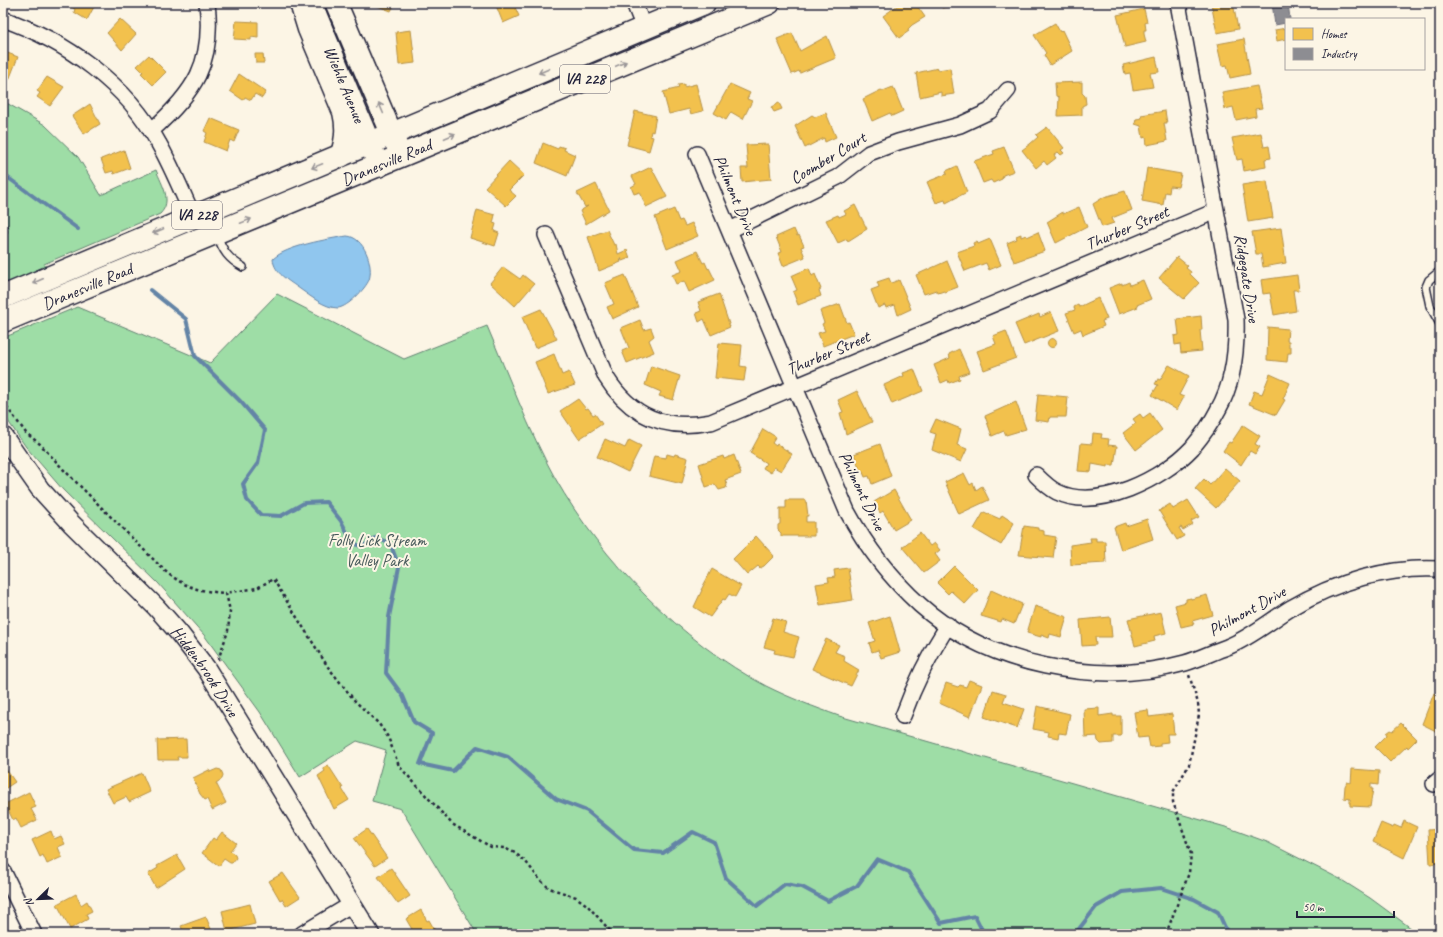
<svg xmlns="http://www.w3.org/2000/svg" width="1443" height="937" viewBox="0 0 1443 937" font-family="Caveat,sans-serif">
	<rect width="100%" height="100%" fill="#fcf5e5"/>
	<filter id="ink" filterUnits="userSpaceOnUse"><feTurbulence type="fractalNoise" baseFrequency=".025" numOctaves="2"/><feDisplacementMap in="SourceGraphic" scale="8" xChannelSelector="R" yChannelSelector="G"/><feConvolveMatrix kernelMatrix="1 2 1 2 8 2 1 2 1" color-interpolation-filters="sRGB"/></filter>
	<g filter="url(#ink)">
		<path fill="#9edda6" stroke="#608070" d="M3,101l42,24 33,32 23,38 55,-25c6,15 17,31 4,44l-116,50 8,11 -49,22z
			M277,294l127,65 83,-33c22,51 41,103 68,152 47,83 126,163 211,208 24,12 48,21 73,30l296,85 94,27 38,14 73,37 30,19 49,36h-942l-76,-125 -29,-8 14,-51 -29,-9 -57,36 -40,-65 -56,-77 -46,-52 -95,-93 -37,-43 -16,-23 -7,-12v-74l74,-31 133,56z"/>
		<path fill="#90c6ee" stroke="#6484a6" d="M347,236c17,1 27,29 22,44 -4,9 -21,27 -31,28 -13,0 -28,-12 -38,-19 -11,-8 -26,-16 -27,-30 13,-13 55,-20 74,-23z"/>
		<path fill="#f2c14e" stroke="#b49148" d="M68,3h28l-9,17 -13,-8 1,-3 -8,-4z
			M376,3h19l-4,8 -16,-6z
			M495,3h18l6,13 -16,7z
			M901,3l2,2 12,-2 10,14 -13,8 -4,4 1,2 -10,7 -16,-22z
			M941,3h34v2l-13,2v-3l-20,4z
			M1211,3h22l5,26 -21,4z
			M1144,9l3,13 -2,1 1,7h-2v4l2,8 -21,5 -8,-32z
			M120,19l16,15 -14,16 -15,-17z
			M236,21l22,1v16l-7,-1v3l-17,-1z
			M1055,23l5,9 2,-2 10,21 -22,14 -6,-10 2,-2 -12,-18z
			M1286,28v11l-9,2 -2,-11z
			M411,30l4,33 -16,2 -3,-33z
			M792,33l8,18 27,-15 9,22 -36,15 -1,-2 -7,3 -15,-35z
			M1244,39l6,35 -20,4 -3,-13 -5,1 -5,-22z
			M5,52l13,5 -9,23 -6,-3v-23z
			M255,54h8l1,9h-8z
			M149,55l17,17 -13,13 -12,-12 2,-1 -6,-6z
			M1156,57l3,15 -9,1 3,14 -20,3 -3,-17 -5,1 -2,-9z
			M938,68v2l12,-2 4,26 -13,2v-4l-21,5 -4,-24z
			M239,74l27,18 -4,6 -7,-4 -4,6 -6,-3 -2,3 -13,-9z
			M47,77l17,10 -14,19 -13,-9 3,-4 -3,-2z
			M1082,82v11l3,3 1,8 -4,2v9l-24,1 1,-19 -3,-1 -1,-13z
			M684,84v3l12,-3 7,27 -12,3 -2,-5 -20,5 -6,-22 16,-4 -1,-3z
			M730,84l20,9 -3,6 5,2 -9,18 -12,-7 -5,8 -12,-7z
			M1257,86l5,22 -7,1 1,7 -20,4 -3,-13 -8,2 -3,-17z
			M893,87l10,24 -11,5 -2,-3 -18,8 -9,-22 18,-9 2,1z
			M779,103l3,6 -8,3 -3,-5z
			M90,104l10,20 -16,10 -12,-18z
			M635,111l21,5 -3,16 -2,-1 -1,5 3,1 -4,14 -22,-6z
			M1165,111l2,12h-3l3,18 -20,4 -1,-8 -3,1 -2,-12 -6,-2 1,-5 6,-1 -1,-3z
			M826,113l10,24 -11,5 -1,-4 -19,10 -10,-22 17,-11 3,2z
			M210,118l29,12 -5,12 -4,-2 -4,11 -22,-9 3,-9 -3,-2z
			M1047,127l17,21 -3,2 3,3 -3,2 -3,-3 -4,3 2,3 -9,7 -3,-4 -8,7 -14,-18 8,-6 8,-7 -2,-2z
			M1261,133l3,14 5,-1 2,12 -6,1 1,8 -22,4 -2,-12 -5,1 -5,-22z
			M543,143l15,6 1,-3 6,2 -1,2 11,5 -8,21 -31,-13z
			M768,144l3,35 -29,3 -1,-14h7l-2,-23z
			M1004,147l10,24 -11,4 -1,4 -9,4 -2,-3 -8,3 -9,-22 20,-7 -1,-3z
			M124,150l6,18 -16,6 -1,-3 -7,2 -5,-14z
			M509,161l15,14 -15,15 7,6 -10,10 -21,-19z
			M957,166l10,26 -21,11 -1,-3 -9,3 -9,-21 20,-8 -1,-3z
			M651,167l16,30 -21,10 -6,-15 -6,2 -3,-7 5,-3 -4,-8z
			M1147,168l34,6 -3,13 -8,-1 -1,7 -4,-1 -2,13 -21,-4z
			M1267,181l6,37 -25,4 -6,-37z
			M596,184l13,26 -23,14 -6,-13 8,-5 -3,1 -8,-14z
			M1125,191l7,19 -20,8 2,5 -12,4 -9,-23 11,-7z
			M855,205l12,24 -19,12 -1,-2 -9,4 -12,-23 12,-5 1,2 7,-3 -2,-3z
			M1079,207l8,20 -31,16 -9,-21 16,-10v2z
			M674,209l5,12 3,-1 3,6 7,-3 6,13 -31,13 -12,-32z
			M477,210l18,5 -2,8 3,1 -2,7 5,2 -4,13 -25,-8z
			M1281,228l5,35 -23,4 -2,-13h-5l-4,-22z
			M794,229l3,7 2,-1 5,11 -3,1 4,10 -22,9 -5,-13 4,-1 -6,-15z
			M607,230l7,15 2,-1 2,10 9,-4 3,8 -8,3 -1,-3 -1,1 1,3 -22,9 -11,-34z
			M1038,232l7,19 -31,11 -7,-19 10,-4 -1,-3 5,-2v3l5,-2 1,2z
			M990,239l11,26 -12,5 -3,-7 -21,8 -8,-19 17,-6 -1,-3 4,-2 1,3z
			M697,251l6,12 2,-1 3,7 1,-1 6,12 -26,12 -5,-11 -8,3 -4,-9 10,-4 -5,-11z
			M1177,257l11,9 -2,2 5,4 -1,2 9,9 -15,16 -25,-21z
			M947,261l11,26 -13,5 -1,-1 -6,2 -2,-3 -12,4 -8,-19z
			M503,267l17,12 3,-4 11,9 -19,22 -25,-23z
			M809,268l3,8 3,-2 6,15 -2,1 2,6 -23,9 -5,-13 4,-2 -6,-14z
			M625,275l13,32 -26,12 -5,-12 7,-3 -9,-21z
			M1297,275l2,15h-6l3,21 -22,4 -4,-22 -7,1 -2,-14z
			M889,278l2,5 8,-3 12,29 -13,6 -3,-10 -9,3 -1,-3 -7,3 -7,-18 8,-3 -2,-5z
			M1143,280l8,19 -14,6 1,2 -19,7 -10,-26 13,-5v2l7,-3 1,3z
			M719,294l11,33 -19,8 -7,-16 -5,3 -3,-9 5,-2 -3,-9z
			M1098,298l9,21 -5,2 2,5 -21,9 -2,-6 -7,3 -8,-19 9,-3 -1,-3 4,-2 1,2z
			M840,304l7,19 2,-1 5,12 -31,12 -5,-13 7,-2 -3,-7 2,-1 -4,-12z
			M541,309l16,30 -22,9 -13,-31z
			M1051,312l8,19 -35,14 -9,-21 24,-10 1,3z
			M1201,316l1,14h-2l2,21 -21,2 -1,-9 -5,1 -1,-9 5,-1 -2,-16z
			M640,320l4,10 7,-2 3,8 -5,4 5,12 -27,11 -5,-12 7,-3 -8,-20z
			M1268,327l20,2 -1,12h2v6h2v6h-3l-1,9 -20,-2z
			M1006,331l10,27 -32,12 -7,-19 19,-7 -3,-8z
			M1047.5 343a4.5 4.5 0 1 1 9 0a4.5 4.5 0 1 1-9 0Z
			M719,343l23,2 -2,21 6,1 -2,14 -29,-3z
			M959,349l10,23 -10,4 1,3 -11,4 -1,-3 -7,3 -7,-18 16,-7 -1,-4z
			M554,354l8,21 7,-3 6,13 -27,9 -13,-32z
			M1169,365l20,11 -10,19 5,2 -7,13 -25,-15 6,-10 -3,-1 3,-5 2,1z
			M651,366l29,10 -7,24 -14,-4 2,-4 -16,-7z
			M914,369l9,22 -31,13 -8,-19 20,-9 -1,-3z
			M1270,374l20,9 -7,16 2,1 -9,15 -27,-11 5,-13 8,3z
			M857,391l15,31 -26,12 -6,-21 3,-1 -5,-12z
			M1038,394l30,3 -2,20h-16l-1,5 -14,-2z
			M578,399l8,10 2,-1 5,7 2,-1 7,10 -23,15 -19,-28z
			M1016,402l10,27 -20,6 -2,-4 -12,5 -7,-20z
			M1150,413l12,17 -26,20 -13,-17 13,-10 -3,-4 7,-5 3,4z
			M936,419l25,10 -4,16 10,4 -6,13 -29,-12 4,-16 -6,-2z
			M1243,425l17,11 -5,8 5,3 -5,7 -5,-3 -9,14 -18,-14 6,-9 2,1z
			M763,429l13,8 -4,6 4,3 1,-2 15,10 -11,17 -7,-4 -3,6 -8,-5 3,-5 -16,-10z
			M1093,433l9,1 -1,4 8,1 -1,6 9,1 -3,19h-6v2l-16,-3 -1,8 -13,-1 3,-28 11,1z
			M605,439l20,9 4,-8 12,6 -13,26 -31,-15z
			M880,444l11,32 -19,8 -3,-8 -4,1 -3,-7 -2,1 -6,-17z
			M667,454l7,2 1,-2 13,4 -6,26 -33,-8 5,-20 12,2z
			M734,455l7,19 -16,6 2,5 -1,3 -7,2 -4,-6 -9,3 -7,-23 24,-8 1,3z
			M1225,468l15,13 -24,27 -21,-19 9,-10 6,6z
			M964,473l6,12 3,-2 3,7 6,-4 7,14 -30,14 -14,-32z
			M894,490l17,30 -17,10 -11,-19 -3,2 -6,-11z
			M786,500h20l2,16h-2v6h8v14h-33v-3l-3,-3v-5l2,-1v-16h6z
			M1188,500l11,17 -8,4 2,3 -10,6 -2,-3 -2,1 5,8 -7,4 -18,-29 11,-7 3,5z
			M984,512l16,7 2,-4 12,8 -13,22 -27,-16z
			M1147,519l6,20 -32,11 -7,-23 11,-4 1,3z
			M1024,526l14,2v2l6,1v4l12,2 -3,21 -34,-3z
			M920,533l10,13 4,-3 6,7 -5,4 5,7 -16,12 -22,-26z
			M756,536l18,20 -10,10 -4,2 -2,-2 -11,9 -14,-16z
			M1090,538h6v3h9l1,22 -35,2 -1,-20 21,-3z
			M954,566l24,24 -13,14 -14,-13 -3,3 -11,-11z
			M848,568l5,32 -33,5 -4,-21 13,-2 -1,-4 7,-1 -1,-7z
			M712,569l29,17 -6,11 -6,-3 -4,6 -2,-1 -13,18 -16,-10 8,-17h-1z
			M991,590l31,14 -8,20 -12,-5 -1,3 -20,-6z
			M1207,595l6,20 -21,6 2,3 -13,3 -6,-22 11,-3v-3l5,-1v1z
			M1035,606l32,11 -6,20 -11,-3 -1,4 -8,-3v2l-14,-4z
			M1161,612l5,21 -12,3 1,5 -20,5 -7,-27z
			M890,616l10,36 -19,6 -3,-8 -6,2 -3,-9 6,-2 -6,-18z
			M1110,617l2,20h-17l1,8 -14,1 -2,-26z
			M773,618l13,4 -3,10 16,5 -6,20 -19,-4 1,-3 -11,-3z
			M826,639l13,6 -4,7 10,4 -1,5 15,9 -8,16 -39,-17z
			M969,680l13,5 -12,32 -31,-14 7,-20 12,4 2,-2 6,2z
			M993,690l13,4 -3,8 21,7 -7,19 -33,-11z
			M1434,693l6,3v37l-18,-9z
			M1037,706l33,8 -4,20 -7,-1 -1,5 -10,-2 1,-4 -16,-3z
			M1099,708v8l14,-2v2h8v20h-8v7l-12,1 -3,-3 -1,-5 -12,1 -1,-28z
			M1148,710l1,7 23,-3 2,20h-7l1,8 -8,1v3l-10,1 -2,-10 -10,1 -4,-26z
			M1401,723l16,16 -9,9 -1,-2 -17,16 -15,-15 12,-12 -1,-2 4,-3 2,1z
			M186,739l1,18h-10l1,3h-20l-1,-20z
			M3,765l12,17 -12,8z
			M328,765l15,23 -1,1 7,11 -15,9 -16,-33 7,-5 -2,-3z
			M217,769l4,1 2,5 -1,4 -6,4 10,20 -14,7 -5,-11 -2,1 -5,-6 -7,-16 16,-8 1,2z
			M1352,769l27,2 -1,14 -7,-1v5h2l-3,18 -20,-1v-7l-6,-1 1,-12 2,-4 4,1z
			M142,773l8,19 -21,10 -3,-5 -13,6 -7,-14z
			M29,792l7,15 -5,2 6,11 -16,8 -5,-10 -3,2 -8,-16z
			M1404,821l13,6 -13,31 -31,-16 8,-19 12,5 1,-3 7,3z
			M367,829l20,29 -12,8 -21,-28z
			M1440,829l-1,34 -9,1 -2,-34z
			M51,831l3,8 7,-3 4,8 -7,3 4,10 -15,7 -4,-9 -3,2 -8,-17z
			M222,832l14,11 -6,8 5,4 1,3 -4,5h-2l-6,-4 -5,7 -17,-13 11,-15 3,2z
			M177,855l8,14 -29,19 -8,-14 10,-6 -1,-2z
			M391,868l19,28 -12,8 -20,-27z
			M283,873l17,24 -14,9 -4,-7 -2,1 -11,-19z
			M76,894l5,11 6,-4 5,10 -6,3 2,5 -18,10 -13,-25z
			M250,904l5,20 -28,7 -5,-20z
			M421,910l6,11 2,-1 8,14h-20l-2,-4 -2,1 -7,-12z
			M206,917l7,17h-29l-3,-8z"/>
		<path fill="#8d8d92" stroke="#6d6d78" d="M1272,3h16l2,16h-4v4l-11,2z"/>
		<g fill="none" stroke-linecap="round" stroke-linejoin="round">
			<path stroke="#6484a6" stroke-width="4" d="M3,174l75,55
				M150,290l36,29 9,37 46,46 24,28 -7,33 -15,21 4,16 14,15 20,1 23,-13 22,-1 15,19 11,21 10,5 13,-9 15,5 9,24 -10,50 -3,56 17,23 11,26 18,11 -12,31 33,7 24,-24 31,10 48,42 31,12 47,39 29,3 30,-21 21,10 12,36 31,28 28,-22 17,3 26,14 29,-15 20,-27 31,13 33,51 34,-7 9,18
				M1075,934l21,-27 26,-15 39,-4 33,11 24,13 10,22"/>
			<g stroke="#22223b" stroke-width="10">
				<path id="service" d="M217,235c6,16 11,24 26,32
					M1440,271l-11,9 -3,7 4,19 10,18"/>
			</g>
			<g stroke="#22223b" stroke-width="18">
				<path id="minor" d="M634,3l10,25
					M3,19c63,22 124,65 156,125 13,23 23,48 34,72
					M151,131c44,-39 63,-68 56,-128
					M697,154l150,357c19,35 43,67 73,94 68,61 178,82 265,58 14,-4 28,-11 42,-16 23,-9 43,-26 64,-39 44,-26 97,-42 149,-39
					M730,230l108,-53 31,-24 29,-11 62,-17 30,-14 18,-21
					M546,235l60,142c25,40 59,54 105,45l505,-211
					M1036,475c7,7 13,13 21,17 41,20 107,-14 135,-44 10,-12 19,-24 26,-38 16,-28 19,-60 18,-91l-58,-316
					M903,716c12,-33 26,-61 45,-91
					M1434,784l6,-5
					M3,871l31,63
					M302,934l50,-30"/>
			</g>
			<g stroke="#22223b" stroke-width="21">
				<g id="tertiary">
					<path id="s1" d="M3,436l37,53 31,34 85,84 23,26 27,35 164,266"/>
				</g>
			</g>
			<g stroke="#22223b" stroke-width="24">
				<g id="secondary">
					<path id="s2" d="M311,3l68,163"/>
					<path d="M336,3l63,148"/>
				</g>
			</g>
			<g stroke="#22223b" stroke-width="25">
				<g id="primary">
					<path d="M301,3l8,26 35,83c4,16 3,29 -3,44"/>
					<path d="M3,297l701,-294"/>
					<path id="s3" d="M3,321l766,-318"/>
				</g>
			</g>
			<path stroke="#22223b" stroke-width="2.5" stroke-dasharray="3 3" stroke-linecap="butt" d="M3,220l5,7 -5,16
				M3,402l23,31 14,11 23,25 102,102c21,17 33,20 61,22
				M218,660l10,-29 2,-20 -4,-18 31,-5 16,-9 55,88 27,34 24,23 9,13 11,29 53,58 39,23 13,1 11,5 11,9 14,18 9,8 27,9 11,8 26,29
				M1166,934l23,-61 2,-19 -18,-52v-10l16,-27 10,-50 -1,-12 -9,-28"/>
			<use href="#service" stroke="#fcf5e5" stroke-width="7"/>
			<use href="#minor" stroke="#fcf5e5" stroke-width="15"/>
			<use href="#tertiary" stroke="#fcf5e5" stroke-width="18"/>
			<use href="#secondary" stroke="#fcf5e5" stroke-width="21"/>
			<use href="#primary" stroke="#fcf5e5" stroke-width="22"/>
		</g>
		<defs><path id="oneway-shaft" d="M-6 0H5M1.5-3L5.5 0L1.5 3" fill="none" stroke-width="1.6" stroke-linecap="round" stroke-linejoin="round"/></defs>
		<g stroke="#9a9698">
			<use href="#oneway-shaft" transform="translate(621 64) rotate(-23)"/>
			<use href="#oneway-shaft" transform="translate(544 71) rotate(157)"/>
			<use href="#oneway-shaft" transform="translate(381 108) rotate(-113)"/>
			<use href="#oneway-shaft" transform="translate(450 136) rotate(-23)"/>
			<use href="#oneway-shaft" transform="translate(317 166) rotate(158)"/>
			<use href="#oneway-shaft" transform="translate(246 221) rotate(-22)"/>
			<use href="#oneway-shaft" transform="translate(158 231) rotate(157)"/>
			<use href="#oneway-shaft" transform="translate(38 281) rotate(156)"/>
		</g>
	</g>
	<g text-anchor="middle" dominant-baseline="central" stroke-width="4" stroke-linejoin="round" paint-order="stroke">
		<g fill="#fcf5e5" stroke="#63616e" stroke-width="1">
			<rect x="560" y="65" width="50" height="28" rx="3"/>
			<rect x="172" y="201" width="50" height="28" rx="3"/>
		</g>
		<g font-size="16" font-weight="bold" fill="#22223b">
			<text x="585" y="79">VA 228</text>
			<text x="197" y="215">VA 228</text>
		</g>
		<g font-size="17" fill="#22223b" stroke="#fcf5e5">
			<text stroke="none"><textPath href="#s2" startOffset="88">Wiehle Avenue</textPath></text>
			<text transform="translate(828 158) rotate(-31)">Coomber Court</text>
			<text stroke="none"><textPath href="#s3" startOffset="415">Dranesville Road</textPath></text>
			<text transform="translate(735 195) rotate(67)">Philmont Drive</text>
			<text transform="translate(1127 228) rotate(-23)">Thurber Street</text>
			<text transform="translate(1247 278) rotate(81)">Ridgegate Drive</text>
			<text stroke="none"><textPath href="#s3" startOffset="91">Dranesville Road</textPath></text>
			<text transform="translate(828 353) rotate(-23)">Thurber Street</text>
			<text transform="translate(862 491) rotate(64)">Philmont Drive</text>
			<text transform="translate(1247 611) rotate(-29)">Philmont Drive</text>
			<text stroke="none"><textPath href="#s1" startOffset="311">Hiddenbrook Drive</textPath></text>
		</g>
		<g font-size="17" fill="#475a5b" stroke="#fcf5e5">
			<text x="377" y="540">Folly Lick Stream<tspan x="377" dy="20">Valley Park</tspan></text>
		</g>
	</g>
	<rect width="1443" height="937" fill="none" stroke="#fcf5e5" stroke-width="16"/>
	<rect x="8" y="8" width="1427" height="921" fill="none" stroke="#22223b" stroke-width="1.5" filter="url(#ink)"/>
	<rect x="1285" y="18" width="140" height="52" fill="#fcf5e5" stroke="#a5a1a1"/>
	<rect x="1293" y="28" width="20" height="12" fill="#f2c14e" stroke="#a5a1a1"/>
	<text x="1321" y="38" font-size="12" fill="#22223b">Homes</text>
	<rect x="1293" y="48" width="20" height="12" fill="#8d8d92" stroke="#a5a1a1"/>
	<text x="1321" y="58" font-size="12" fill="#22223b">Industry</text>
	<g transform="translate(38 899) rotate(247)" stroke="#fcf5e5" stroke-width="3" paint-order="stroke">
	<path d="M0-3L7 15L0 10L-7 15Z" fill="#22223b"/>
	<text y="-6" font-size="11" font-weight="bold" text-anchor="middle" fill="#22223b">N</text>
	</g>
	<path d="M1297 911v6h97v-6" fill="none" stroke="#22223b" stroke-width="2"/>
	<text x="1303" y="911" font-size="12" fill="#22223b" stroke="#fcf5e5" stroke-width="3" paint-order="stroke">50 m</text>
</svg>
